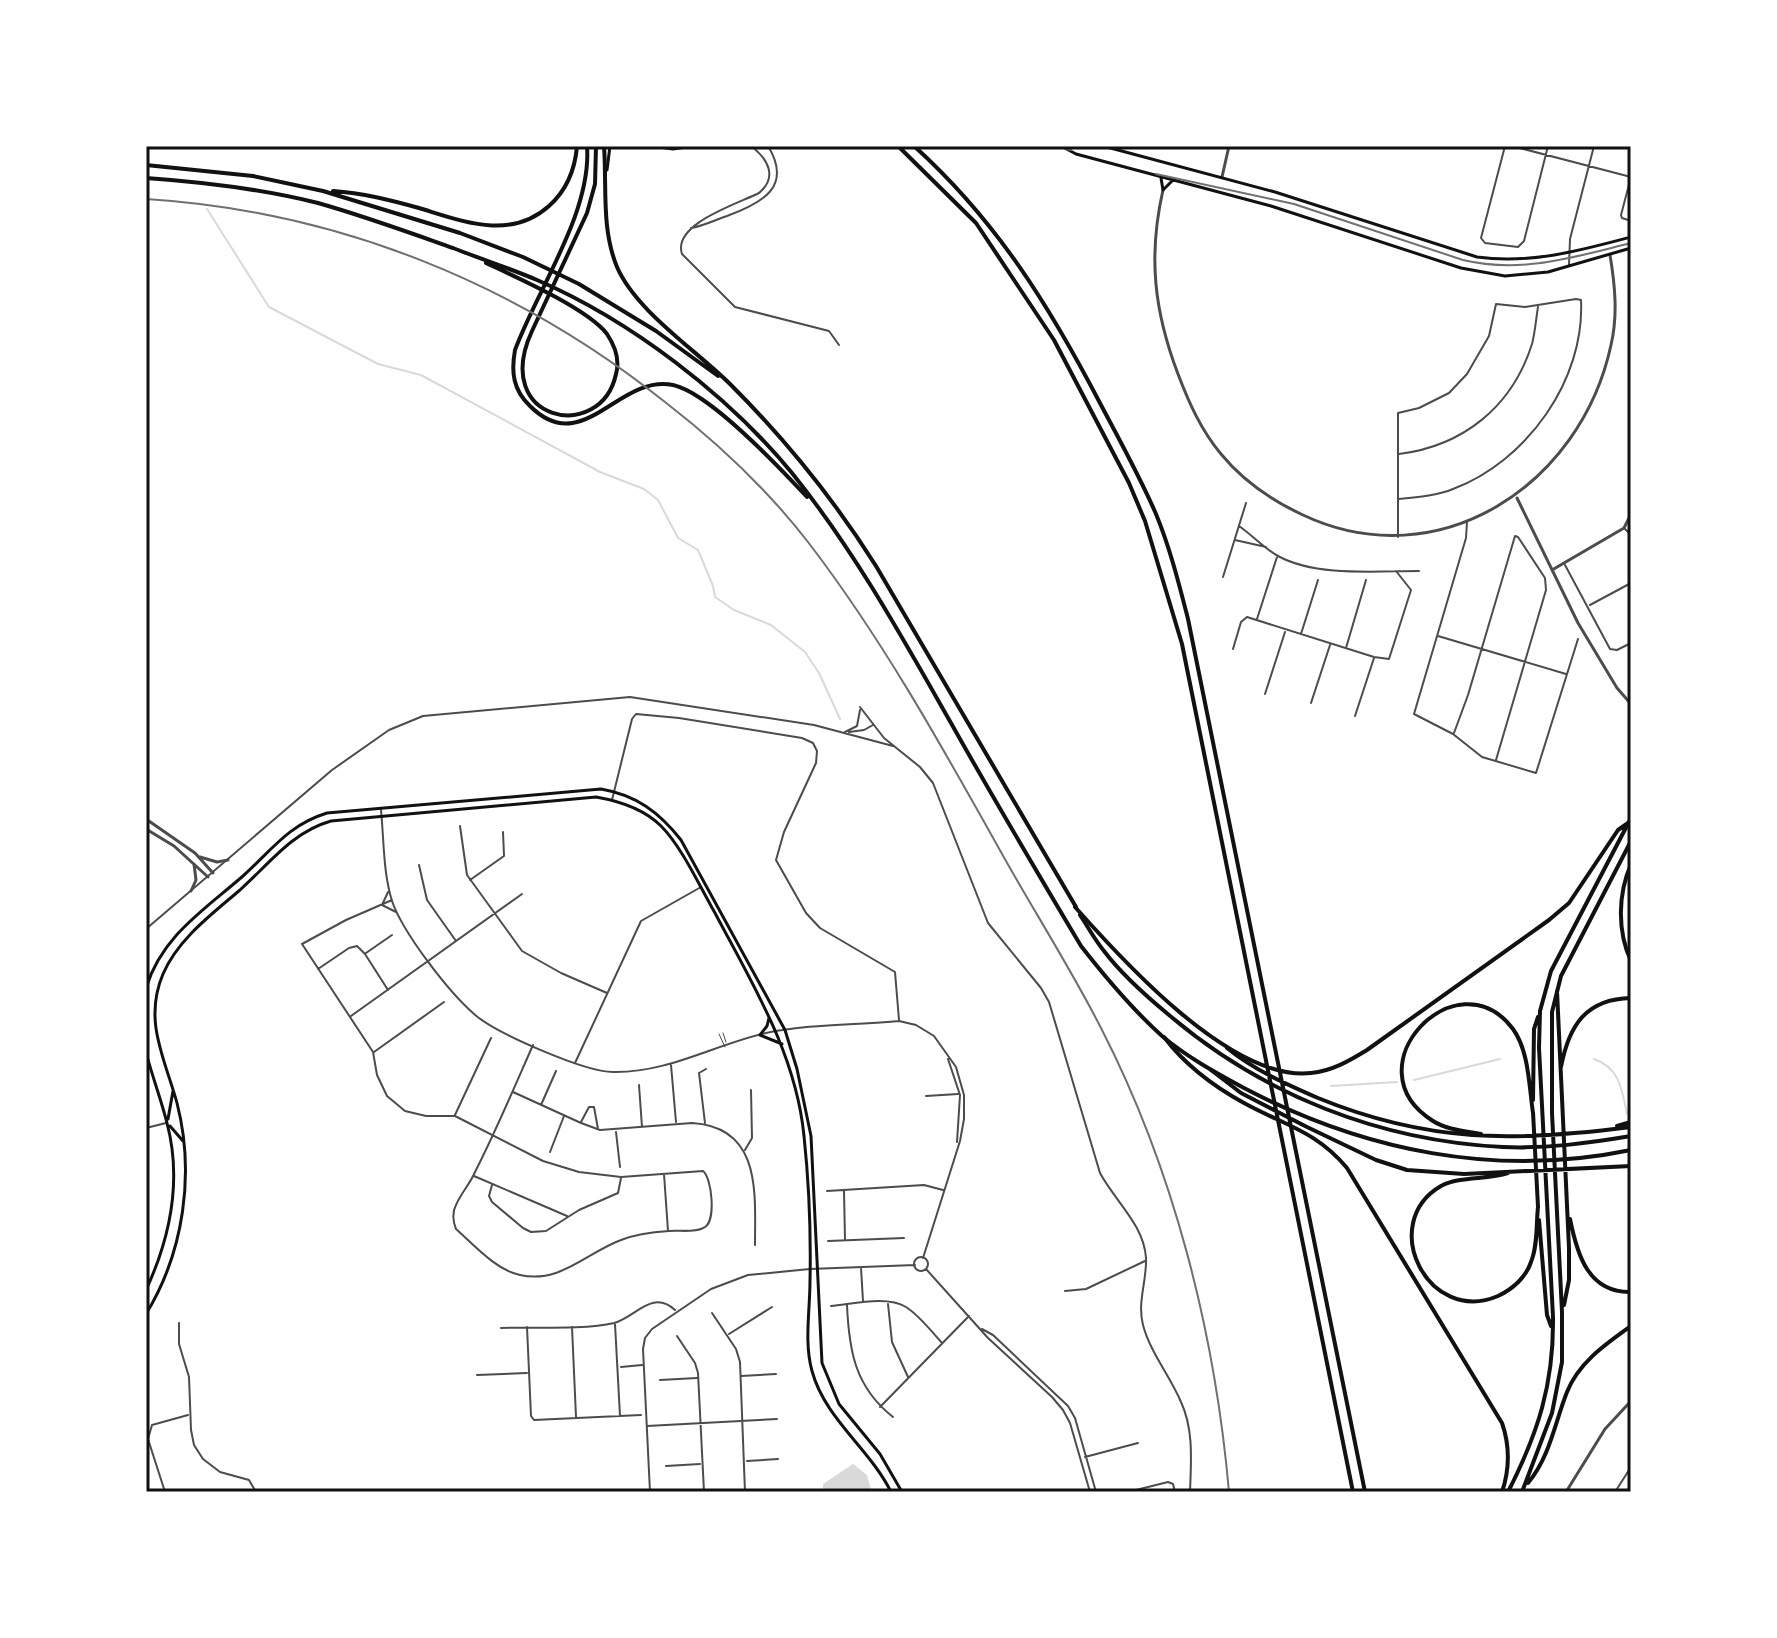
<svg xmlns="http://www.w3.org/2000/svg" width="1777" height="1638" viewBox="0 0 1777 1638" font-family="Helvetica,sans-serif">
	<rect width="100%" height="100%" fill="#fff"/>
	<path fill="#d9d9d9" d="M853,1464l14,11 4,15 -48,2v-8z"/>
	<g fill="none" stroke-linecap="round" stroke-linejoin="round">
		<path stroke="#d9d9d9" stroke-width="2" d="M191,146v2
			M207,209l62,98 109,57 43,11 179,97 44,17 14,11 20,38 20,12 15,36 2,11 19,13 37,15 34,27 14,21 21,46
			M1594,1059c26,9 28,31 33,55
			M1414,1080l86,-21
			M1331,1086l66,-4"/>
		<path stroke="#4c4c4c" stroke-width="1" d="M723,1033l3,9
			M719,1034l6,13"/>
		<path stroke="#4c4c4c" stroke-width="2" d="M751,146c17,13 27,31 8,47 -22,11 -87,31 -77,61l53,53 94,24 10,14
			M1505,146l-24,92 4,5 33,4 6,-6 24,-95
			M1512,146l119,31
			M1631,177l-10,38 1,3 9,3
			M691,228c12,-2 24,-8 36,-12 35,-13 66,-29 41,-70
			M1569,265l1,-26 24,-93
			M1399,454c64,-8 113,-47 133,-110 3,-11 4,-25 6,-37
			M1467,522l-1,16 -52,176 39,20 29,23 54,16 42,-134
			M1239,526c13,9 26,23 39,30 38,21 99,15 141,15
			M1625,529l6,6
			M1398,537v-124l21,-5 30,-15 18,-19 22,-38 7,-32 29,3 51,-8 5,1c4,80 -54,161 -128,189 -17,7 -36,8 -55,10
			M1235,540l31,7
			M1565,565l45,84 7,1 14,-7
			M1223,577l23,-74
			M1590,605l41,-22
			M1257,619l20,-62
			M1301,634l17,-54
			M1438,636l128,38
			M1346,648l20,-68
			M1233,649l8,-27 6,-5 127,40 15,2 22,-69 -15,-19
			M1265,694l20,-62
			M1311,703l19,-58
			M860,707l24,31 36,29 13,16 55,140 53,65 8,14 51,171c15,28 44,52 46,85 1,23 -9,44 -3,67 7,27 27,51 38,77 13,28 10,60 9,90
			M1355,716l19,-58
			M845,732l12,-6 3,-16
			M849,732l15,-2 9,-5
			M1454,733l14,-38 47,-159 3,1 27,41 1,12 -50,170
			M612,800l20,-81 4,-5 43,4 123,20 11,5 4,8 -1,12 -32,69 -8,28 30,53 14,15 75,44 4,48
			M381,810c3,30 2,62 11,91 11,32 56,90 82,113 21,19 111,58 139,58 55,1 100,-27 153,-39 42,-9 89,-8 133,-12l17,4 18,11 22,31 8,28v24l-4,22 -37,117
			M460,826l7,49 55,76 39,22 46,20
			M419,865l8,35 29,41
			M470,880l34,-24 -1,-24
			M388,892l-6,13 14,7
			M392,900l-46,20 -44,24 71,108 4,23 10,21 18,15 21,5h29l88,45 36,11 42,5 82,-6c9,7 13,49 2,56 -8,6 -26,3 -36,4 -15,1 -33,3 -48,9 -35,13 -61,44 -101,35 -24,-5 -46,-30 -64,-46 -3,-7 -4,-17 0,-24 5,-12 14,-21 19,-33 21,-41 39,-84 58,-127
			M146,929l186,-159 57,-40 34,-14 207,-19 184,28 79,21
			M366,953l26,-18
			M318,969l31,-21 8,-2 8,8 23,36
			M351,1016l171,-122
			M374,1052l70,-50
			M948,1059l12,36 -3,47
			M575,1063l66,-142 60,-34
			M671,1065l5,57
			M639,1085l3,42
			M513,1092l68,31 19,7 92,-7c70,4 63,71 63,122
			M926,1096l32,-2
			M541,1105l15,-34
			M455,1115l36,-77
			M581,1122l8,-15h5l4,22
			M705,1123l-6,-50 7,-4
			M146,1128l20,-5
			M616,1132l4,35
			M745,1150l7,-12 -1,-48
			M550,1152l14,-36
			M664,1174l4,57
			M474,1176l93,40
			M492,1185l-3,11 3,6 31,26 8,4 15,-1 33,-21 39,-17 3,-15
			M827,1191l97,-6 19,5
			M844,1191l1,49
			M828,1241l76,-3
			M914 1264a7 7 0 1 1 14 0a7 7 0 1 1-14 0Z
			M861,1268l2,33
			M926,1269l62,69 64,59 11,13 7,13 20,69
			M1065,1291l21,-2 59,-28
			M888,1304l4,38 16,35
			M847,1305c2,46 8,82 46,112
			M831,1306c22,-2 56,-11 75,1 14,9 25,24 36,36
			M712,1313l24,36 4,13 5,130
			M179,1323v21l10,33 2,53 3,15 9,14 17,13 29,8 7,12
			M615,1324l5,92
			M527,1327l4,89 3,4 107,-5
			M572,1327l4,90
			M501,1328c31,-1 84,2 113,-5 22,-6 38,-34 61,-13
			M982,1329l11,6 75,71 7,12 21,74
			M729,1334l43,-27
			M677,1336l18,27 3,10 6,119
			M621,1367l21,-2
			M477,1375l50,-2
			M741,1376l35,-2
			M660,1380l37,-2
			M880,1407l89,-91
			M647,1426l130,-7
			M1085,1457l53,-14
			M747,1461l31,-2
			M666,1466l34,-2
			M165,1492l-17,-53 4,-14 36,-10
			M650,1492l-7,-143 2,-11 7,-9 59,-40 37,-14 62,-6 105,-4
			M1128,1492l40,-10 5,2 2,8
			M1615,1492l16,-25"/>
		<path stroke="#4c4c4c" stroke-width="3" d="M1222,177l7,-31
			M1163,190c-15,66 -9,121 15,184 11,29 23,56 43,80 22,27 50,46 82,61 136,64 278,-30 308,-170 7,-30 4,-60 -1,-90
			M1517,498l61,125 39,65 14,16
			M1552,570l72,-42 7,-14
			M146,819l49,34 18,20
			M146,829l28,17 34,31
			M200,857l17,5 11,-2
			M191,891l5,-11 -2,-16
			M1566,1492l39,-63 26,-28"/>
		<path stroke="#111" stroke-width="3" d="M1061,146l15,8 195,52 190,62 44,8 43,-4 83,-24
			M1103,146l172,46 202,65c54,7 102,-6 154,-20
			M1161,178l2,12 10,-10
			M146,988c16,-52 58,-78 97,-112 29,-26 45,-51 84,-63l274,-24c35,6 58,23 80,51l104,190 12,39 14,67 11,227 17,41 41,50 22,38
			M769,1018l-2,8 -7,9 22,9
			M146,1052c6,24 15,47 21,71 15,57 3,115 -21,167
			M168,1119l5,-28
			M170,1126l13,15
			M146,1314c38,-62 49,-141 31,-211 -12,-44 -34,-82 -14,-129 15,-35 49,-60 77,-84 29,-26 52,-58 91,-69l265,-24c23,4 47,11 65,29 21,21 39,61 54,87 38,72 81,141 89,223 5,47 7,98 6,145 0,30 -6,61 2,90 13,48 58,78 79,121"/>
		<path stroke="#111" stroke-width="3" d="M652,146l21,3 20,-3
			M607,170l3,-24"/>
		<path stroke="#111" stroke-width="4" d="M587,146c5,66 -49,142 -72,204 -4,22 -2,40 15,56 53,53 88,-32 143,-21 37,8 107,83 134,112
			M604,146c3,41 -3,82 13,121 19,44 79,83 114,118 55,55 104,116 145,181l200,341
			M146,165l107,11 70,15 137,42 63,24 56,27 77,47 62,45
			M146,178c57,4 116,11 172,25 46,13 90,29 135,45 28,11 56,20 84,32 93,40 191,115 255,193 62,77 110,164 159,250 42,75 86,149 130,223 25,32 51,63 81,90 25,21 54,37 82,52 120,63 252,90 387,62
			M333,191c30,2 57,9 86,17 43,13 91,33 130,-2 18,-16 26,-36 28,-60
			M486,263c30,14 102,46 121,71 8,12 13,26 9,40 -15,70 -126,48 -84,-43l55,-118 8,-29 1,-38
			M1080,915c8,12 15,25 24,36 18,24 42,45 65,64 94,80 211,126 334,132 43,2 86,-4 128,-11"/>
		<path stroke="#111" stroke-width="4" d="M898,146l78,77 78,117 75,143 16,38 37,123 171,848
			M914,146c83,75 136,161 187,259 19,36 39,72 55,109 14,34 23,70 32,105l177,873
			M1631,864c-13,30 -14,67 0,97
			M1075,907c48,54 157,175 236,166 21,-2 38,-12 56,-23l182,-130 20,-17 49,-73 10,-7
			M1557,991l12,257v32l-5,25
			M1164,1037c21,28 49,49 80,66 40,22 72,28 103,65l155,255c8,23 8,45 0,69
			M1227,1048c27,22 59,36 91,50 110,45 197,44 313,29
			M1561,1067c8,-42 25,-68 70,-69
			M1211,1070l30,23 66,34 69,33 31,10 57,4 167,-8
			M1533,1100l1,-71 4,-12
			M1533,1112l5,95
			M1617,1126l14,-4
			M1481,1134c-16,-3 -34,-4 -48,-13 -85,-53 24,-167 80,-92 16,22 16,57 20,84
			M1508,1173c-21,7 -48,3 -67,13 -64,37 -13,140 57,110 15,-7 28,-19 33,-34 7,-17 5,-38 7,-55
			M1570,1219c7,35 18,74 61,73
			M1539,1220l8,95 4,11
			M1528,1483c22,-26 27,-61 39,-91 12,-30 39,-48 64,-66
			M1508,1492c30,-59 46,-108 45,-175l-14,-269 1,-37 11,-40 80,-153
			M1522,1492l30,-79 10,-51v-50l-10,-199v-101l9,-36 70,-135"/>
		<path stroke="#707070" stroke-width="2" d="M1055,146l16,4
			M1156,174l138,30 169,56c59,14 111,-3 168,-17
			M146,199c191,12 370,84 519,203 53,41 102,87 143,140 76,99 137,210 198,319 31,55 66,110 95,167 73,142 114,305 128,464"/>
	</g>
	<rect width="1777" height="1638" fill="none" stroke="#ffffff" stroke-width="296"/>
	<rect x="148" y="148" width="1481" height="1342" fill="none" stroke="#111" stroke-width="3"/>
</svg>
